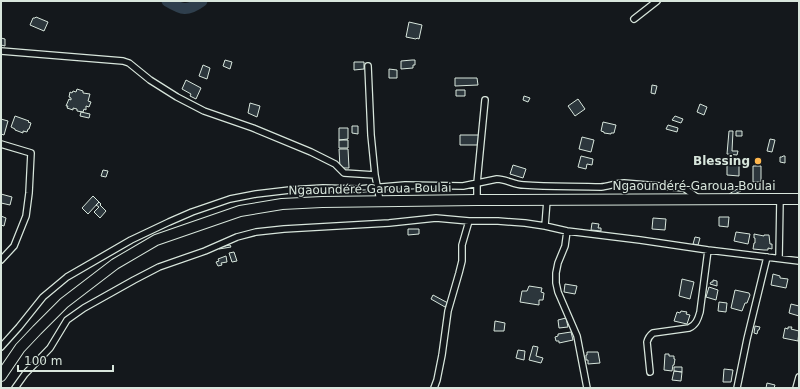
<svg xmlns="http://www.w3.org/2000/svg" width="800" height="389" viewBox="0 0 800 389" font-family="'DejaVu Sans',sans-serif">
	<rect width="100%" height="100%" fill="#14181c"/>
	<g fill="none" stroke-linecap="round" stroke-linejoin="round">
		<path stroke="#2f3f4d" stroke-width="11" d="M167,1c15,9 20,11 35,0"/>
	</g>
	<path fill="#2c363c" stroke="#d8e6dc" d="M36,17l12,5 -4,9 -14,-6 3,-7h2z
		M409,22l13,3 -3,14 -2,-1 -1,1 -10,-2z
		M1,38l4,1v7l-4,-1z
		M225,60l7,2 -2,7 -7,-3z
		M412,60h3v5h-2v3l-12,1v-8z
		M354,62h10v7l-10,1z
		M203,65l7,3 -3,11 -8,-3z
		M389,69l8,1v8h-8z
		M455,78h22l1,7 -23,1z
		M186,80l15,8 -5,11 -6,-3 1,-2 -9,-5z
		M652,85l5,1 -2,8 -4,-1z
		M77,89l6,2v2l7,1 -2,7 3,1 -2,5 -3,-1v4l-2,-1 -1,3 -6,-1v-2l-4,-1v2l-6,-2 1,-2h-2l3,-7 2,1v-2l-2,-1 1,-5 2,1 1,-2 3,1z
		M456,90h9v6h-9z
		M524,96l6,2 -2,4 -5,-2z
		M578,99l7,10 -10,7 -7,-10z
		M250,103l10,3 -3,11 -9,-4z
		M700,104l7,3 -3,8 -7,-3z
		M81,112l9,2 -1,4 -9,-2z
		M15,116l14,5 -1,1 3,1 -2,6h-1l-1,3 -4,-1v2l-8,-3v-1l-4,-2z
		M675,116l8,3 -2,4 -9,-3z
		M1,119l7,2 -4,14 -3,-1z
		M603,122l13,3 -2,8h-3v1l-7,-1v-1l-3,-1z
		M668,125l10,3 -1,4 -11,-3z
		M352,126h6v8l-6,-1z
		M339,128h9v11l-9,1z
		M729,131h4l-1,20h6l-1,4 -10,-1z
		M736,131h6v5h-6z
		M460,135h19v10h-19z
		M582,137l12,3 -3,12 -12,-3z
		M770,139l5,1 -3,12 -5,-1z
		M339,140h9v8h-9z
		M339,149h9l1,19h-9z
		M581,156l12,3 -1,6 -5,-1 -1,5 -8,-2z
		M783,156h2v7l-5,-1v-5h2z
		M727,159l12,1v4l-13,-1z
		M727,164l12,1v11l-12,-1z
		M513,165l13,4 -3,9 -13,-4z
		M753,166h8v16h-8z
		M103,170l5,1 -2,6 -5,-1z
		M739,188l2,3 -11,5 -1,-2z
		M1,194l11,3 -2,8 -9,-2z
		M93,196l6,6 -11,12 -6,-6z
		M99,202l2,2 -1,1 6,6 -6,7 -6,-6 5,-5 -3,-2z
		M1,216l5,2 -2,8 -3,-1z
		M719,217h10l-1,10 -9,-1z
		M653,218l13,1 -1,11 -13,-1z
		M592,223l7,1 -1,4h3v3l-10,-1z
		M408,229h11v5l-11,1z
		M736,232l14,2 -2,10 -14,-3z
		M754,234l10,2v-1h5l1,9h2v5l-4,-1v2h-4l-11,-1 1,-6h1v-5h-1z
		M695,237l5,1 -2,7 -5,-1z
		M230,245l1,2 -12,2v-2z
		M234,252l3,9 -5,1 -3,-9z
		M226,256l1,6 -6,1 1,2 -4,1 -2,-4 3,-1 -1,-2z
		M773,274l7,2v2l8,1 -2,9 -15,-3z
		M682,279l12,3 -4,17 -11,-3z
		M713,280l4,1v5l-7,-2 1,-2h2z
		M565,284l12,2 -2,8 -11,-2z
		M529,286l13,2 -1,4 3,1 -1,7h-4v5l-19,-3 2,-11h5z
		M709,287l9,3 -2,10 -10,-3z
		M735,290l14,3 1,2 -3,8h-2l-3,8 -11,-3z
		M433,295l15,8 -3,4 -14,-8z
		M719,302l8,1 -1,9 -8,-1z
		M791,304l8,2v10l-10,-3z
		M681,311l6,1 -1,2 4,1 -3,9 -13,-3 3,-9 3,1z
		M566,318l2,9 -9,1 -1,-8z
		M495,321l10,2 -1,8h-10z
		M755,326l5,1 -1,3h-1l-1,4 -3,-1z
		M788,327h4l-1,2 8,2 -1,10 -15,-3 2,-10 3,1z
		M571,332l2,8 -14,3v-2h-3l-1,-4 3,-1v-2z
		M533,346l5,1 -2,9 7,2 -2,5 -12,-3z
		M518,350l7,1 -1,9 -8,-2z
		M587,352h11l2,11 -12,1v-4h-2v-5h1z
		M665,354h4v2h5v3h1l-1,6h-1l-1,6 -8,-1z
		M674,367h8v5l-8,-1z
		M724,369l9,1 -2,12h-8z
		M674,371l8,1 -1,9 -9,-1z
		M767,383l8,2 -1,3h-8z"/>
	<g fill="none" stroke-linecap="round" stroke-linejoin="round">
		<g stroke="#d8e6dc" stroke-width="8">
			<path id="street" d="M634,19l23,-18
				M1,51l122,10 6,2 21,17 27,17 27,14 49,17 58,24 24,12 9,9 31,2 5,26
				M368,66l3,69 4,40
				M1,144l30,9 -2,40 -3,23 -12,30 -13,14
				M477,200v-17l8,-83
				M545,226l2,-26
				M567,231l-2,15 -7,17 -2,10v10l2,9 19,44 10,52
				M779,258l1,-59
				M1,347l18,-20 24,-30 24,-20 64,-37 38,-18 23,-10 38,-13 26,-5 34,-4 33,-2 35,1 47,-4 58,1 34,-7c9,0 17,6 27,6 26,2 51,1 77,2 8,-1 16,-4 23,-4l60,5 14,10
				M650,372l-3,-30c1,-4 2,-6 6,-9l36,-5c7,-3 9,-9 11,-16l8,-62
				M15,388l10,-14 25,-26 17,-28 17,-12 50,-28 25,-13 46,-16 32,-14 19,-5 28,-3 105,-6 47,-5 33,3h29l27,2 20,3 22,5 73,9 68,10 91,11
				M434,388l3,-8 5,-25 6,-44 11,-38 3,-12v-16l7,-24
				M737,388l10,-49 20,-82
				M796,388l3,-11"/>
		</g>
		<g stroke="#d8e6dc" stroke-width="12">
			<path id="highway" d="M1,376l19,-28 17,-18 27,-27 51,-39 41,-24 84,-29 42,-7 40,-2 155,-2 322,-1"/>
		</g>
		<use href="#street" stroke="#14181c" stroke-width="5.5"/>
		<use href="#highway" stroke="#14181c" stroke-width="10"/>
	</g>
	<circle fill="#ffb74d" stroke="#14181c" stroke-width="1.5" cx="758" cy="161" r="4"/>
	<g text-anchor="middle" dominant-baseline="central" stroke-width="3" stroke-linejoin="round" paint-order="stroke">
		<g font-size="12" font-weight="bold" fill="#d8e6dc" stroke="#14181c" text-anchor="end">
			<text x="750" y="161">Blessing</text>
		</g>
		<g font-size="12" fill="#d8e6dc" stroke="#14181c">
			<text x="694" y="186">Ngaoundéré-Garoua-Boulai</text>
			<text transform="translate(370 189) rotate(-1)">Ngaoundéré-Garoua-Boulai</text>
		</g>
	</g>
	<rect width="800" height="389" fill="none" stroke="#d8e6dc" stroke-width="4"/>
	<path d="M18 365v6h95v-6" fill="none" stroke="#d8e6dc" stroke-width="2"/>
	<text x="24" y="365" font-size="12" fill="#d8e6dc" stroke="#14181c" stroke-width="3" paint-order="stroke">100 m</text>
</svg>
